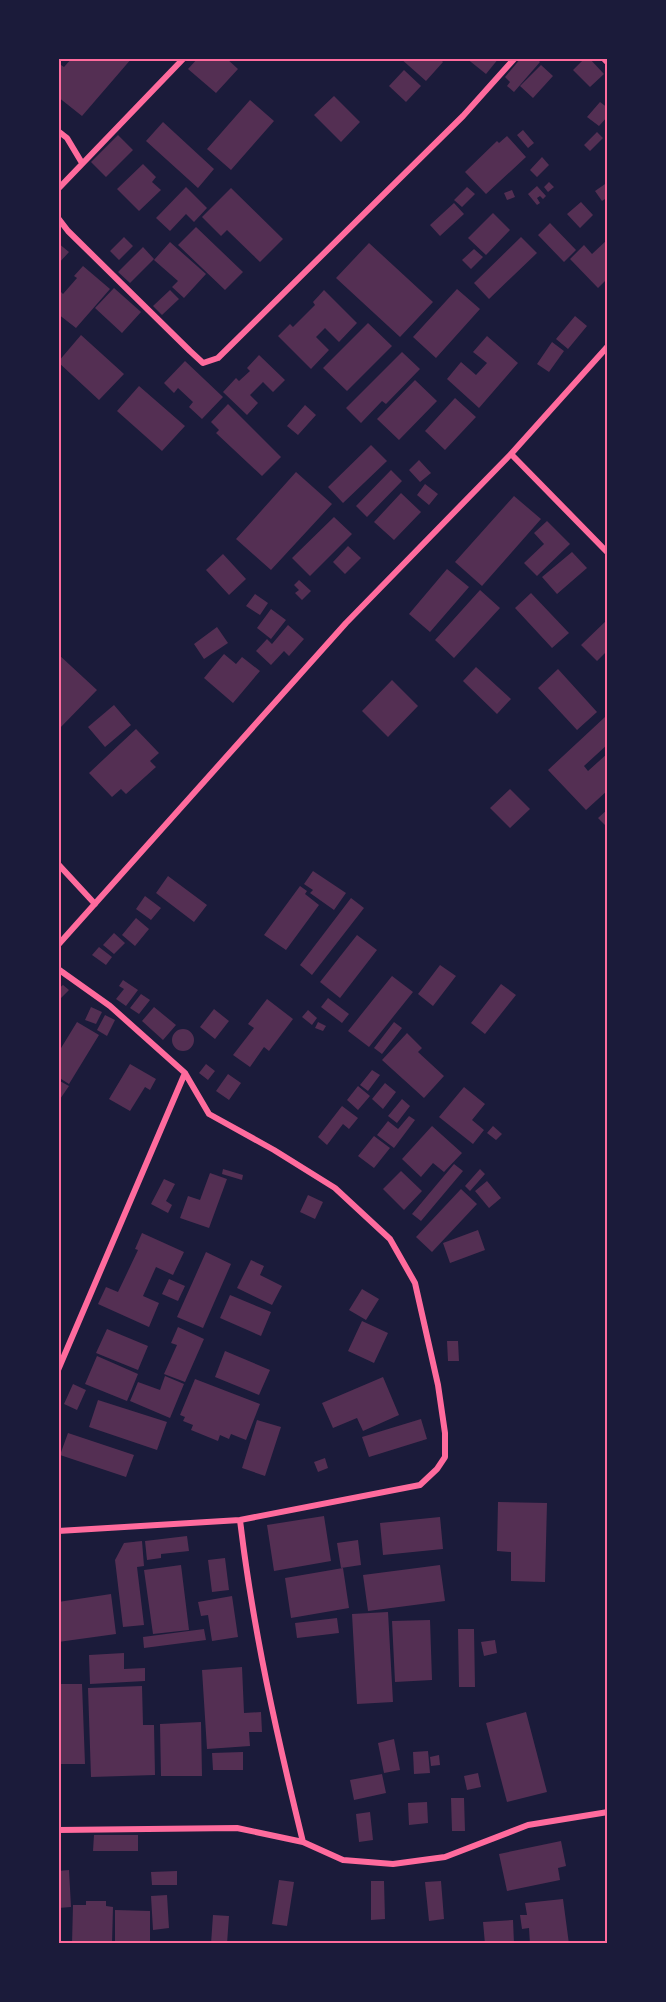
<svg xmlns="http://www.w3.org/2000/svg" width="666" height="2002" viewBox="0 0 666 2002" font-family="Quicksand,sans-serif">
	<rect width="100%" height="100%" fill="#1b1b3a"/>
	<path fill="#542f53" d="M72,58h60l-50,58 -24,-19v-34l6,4z
		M198,58h28l12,11 -22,24 -28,-24z
		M400,58h39l4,4 -17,19z
		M466,58h33l-13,16z
		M521,58h15l4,4 -26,30 -7,-6 3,-4 -5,-5z
		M585,58h4l15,16 -14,13 -17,-17z
		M541,65l12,11 -20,22 -13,-12z
		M404,70l17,16 -15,16 -17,-16z
		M334,96l26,26 -19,20 -27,-27z
		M250,100l24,21 -43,49 -24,-21z
		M600,102l8,6v8l-9,10 -12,-9z
		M163,122l51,47 -16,19 -52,-47z
		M523,130l11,13 -6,5 -11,-13z
		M597,132l6,6 -13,13 -6,-6z
		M118,135l15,15 -27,27 -15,-15z
		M507,136l19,21 -40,37 -21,-22 32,-31 2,2z
		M542,157l7,8 -12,12 -7,-7z
		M143,164l13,13 -4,5 9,8 -22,21 -22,-22z
		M549,182l5,5 -6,5 -4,-5z
		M608,182v15l-6,4 -7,-10z
		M537,186l9,10 -3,3 -3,-3 -3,2 3,5 -3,2 -9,-11z
		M186,187l21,21 -13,14 -8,-8 -16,17 -14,-13z
		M467,187l8,7 -13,13 -8,-7z
		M231,188l52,51 -23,23 -33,-32 -6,6 -19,-19z
		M512,190l3,7 -8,3 -3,-7z
		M581,202l12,13 -13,13 -13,-14z
		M454,203l10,11 -24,22 -10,-11z
		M493,213l17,17 -24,25 -18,-17z
		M550,223l26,27 -12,12 -26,-27z
		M196,227l47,45 -18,18 -47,-45z
		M124,237l9,9 -14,14 -9,-9z
		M521,237l16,16 -48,46 -15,-16z
		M608,239v39l-10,10 -28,-29 14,-14 8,9z
		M170,242l36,32 -22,24 -12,-11 6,-6 -24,-21z
		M58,243l11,9 -11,12z
		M369,243l64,59 -33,35 -64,-59z
		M143,247l11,12 -24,24 -12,-11z
		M474,249l9,8 -12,12 -9,-9z
		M83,266l27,23 -34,39 -18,-14v-19l3,-3 2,2 14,-16 -3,-2z
		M114,288l27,24 -19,21 -27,-25z
		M457,289l23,20 -44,49 -23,-21z
		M170,290l9,9 -17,16 -9,-9z
		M324,290l33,33 -18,19 -14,-14 -9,9 13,13 -18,19 -33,-33 12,-12 3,3 22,-22 -2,-3z
		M575,316l12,10 -19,23 -12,-10z
		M368,323l24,23 -45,45 -24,-23z
		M81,335l43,39 -25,26 -41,-38z
		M487,336l31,27 -39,45 -32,-29 14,-17 15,13 11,-12 -14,-11z
		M552,342l12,9 -15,21 -12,-8z
		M402,352l18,17 -34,35 -4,-3 -21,22 -15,-15z
		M259,355l26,25 -12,12 -10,-10 -13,13 8,8 -11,12 -24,-23 13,-14 3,3 11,-10 -3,-3z
		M185,361l38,36 -21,22 -13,-12 4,-5 -15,-14 -4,5 -10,-10z
		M415,380l22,21 -38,39 -22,-21z
		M139,386l46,40 -23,25 -45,-40z
		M455,398l21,19 -31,33 -20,-19z
		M228,404l53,53 -19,19 -46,-43 3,-3 -8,-8z
		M305,405l11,10 -18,20 -11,-9z
		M371,445l16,16 -44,42 -15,-16z
		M419,460l12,13 -11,9 -11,-12z
		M391,470l11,11 -35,36 -11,-11z
		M296,472l36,32 -61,66 -35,-31z
		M425,484l13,10 -9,11 -12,-10z
		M401,493l20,19 -27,28 -20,-18z
		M514,496l27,23 -59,67 -27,-24z
		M334,517l18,17 -42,42 -18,-18z
		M547,521l23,23 -33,32 -13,-13 20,-19 -10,-11z
		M348,546l13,12 -16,16 -12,-12z
		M572,552l15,16 -30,26 -15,-17z
		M223,554l23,25 -17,16 -23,-25z
		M447,569l22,18 -39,45 -21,-18z
		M299,580l12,11 -9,9 -7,-7 4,-3 -5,-5z
		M480,590l20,18 -46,50 -19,-18z
		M531,593l38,40 -17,15 -37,-40z
		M255,594l13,9 -8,12 -14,-9z
		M271,609l15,11 -15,19 -14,-11z
		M608,619v31l-11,11 -16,-16z
		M288,625l16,14 -15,17 -5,-5 -13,14 -15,-14 11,-12 5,5z
		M217,627l11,16 -24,16 -10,-15z
		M58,654l39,36 -39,40 1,-32z
		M224,654l12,10 6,-7 18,14 -27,32 -29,-25z
		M476,667l35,32 -14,15 -34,-33z
		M558,669l39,43 -20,18 -39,-42z
		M392,680l26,26 -30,31 -26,-26z
		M114,705l17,20 -26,22 -17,-20z
		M605,717l3,3v24l-24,22 4,5 20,-18v37l-22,20 -38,-40z
		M136,729l23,24 -9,8 6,6 -30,27 -5,-5 -9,8 -23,-24z
		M510,789l20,20 -20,19 -20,-20z
		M608,809v19l-10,-10z
		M313,871l33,22 -12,17 -24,-17 3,-3 -9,-6z
		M168,876l39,29 -13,17 -38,-29z
		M300,886l7,5 -2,3 14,11 -33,45 -22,-15z
		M145,896l16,12 -10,12 -15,-11z
		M351,898l13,10 -52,67 -12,-10z
		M136,918l13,11 -14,17 -13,-11z
		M114,933l11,10 -11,11 -11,-9z
		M357,935l20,15 -37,48 -20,-16z
		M99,947l13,10 -6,8 -14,-10z
		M440,965l16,11 -23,30 -15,-12z
		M392,976l21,16 -44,55 -21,-16z
		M123,980l15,10 -12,16 -10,-7 8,-10 -5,-3z
		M501,984l15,11 -31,39 -14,-11z
		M63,985l6,5 -11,11v-12z
		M141,994l9,6 -11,14 -9,-6z
		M328,998l21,16 -7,9 -21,-16z
		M267,999l26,20 -24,32 -5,-4 -14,20 -17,-12 21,-27 -6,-4z
		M91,1007l11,5 -6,12 -11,-4z
		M154,1007l22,18 -13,15 -21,-19z
		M214,1009l15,12 -14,18 -15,-12z
		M308,1010l9,8 -5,7 -10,-8z
		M105,1015l10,5 -8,16 -10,-6z
		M77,1022l22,13 -30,49 -11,-7v-24z
		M318,1022l8,4 -3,5 -8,-3z
		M394,1022l8,6 -20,26 -8,-6z
		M172 1040a11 11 0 1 1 22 0a11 11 0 1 1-22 0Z
		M407,1033l15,15 -4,4 26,24 -20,22 -42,-38z
		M130,1064l26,15 -6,11 -5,-3 -15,24 -21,-12z
		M206,1064l9,7 -7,9 -9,-7z
		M372,1070l8,5 -12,16 -8,-6z
		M228,1074l13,9 -12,17 -13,-9z
		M58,1080l11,6 -11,16z
		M385,1083l11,9 -13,17 -11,-10z
		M358,1086l12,10 -12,14 -11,-10z
		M464,1087l21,17 -13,16 12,10 -11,14 -34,-27z
		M402,1099l8,7 -13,17 -9,-7z
		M342,1106l16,12 -9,11 -6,-5 -16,21 -9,-8z
		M409,1116l6,4 -21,28 -17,-13 11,-14 10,8z
		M432,1126l30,27 -18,19 -11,-9 -12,14 -19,-18z
		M493,1126l9,8 -6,6 -9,-7z
		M374,1136l16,12 -16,20 -16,-12z
		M454,1164l9,7 -42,50 -9,-7z
		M223,1169l20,6 -1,5 -20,-6z
		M480,1169l5,5 -15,17 -5,-5z
		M401,1171l21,20 -18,19 -21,-21z
		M210,1173l17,6 -18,49 -29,-10 8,-22 12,4z
		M164,1179l11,5 -9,17 6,4 -4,8 -17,-9z
		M487,1181l14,17 -12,10 -14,-17z
		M461,1189l16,15 -45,48 -16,-15z
		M308,1195l15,7 -8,17 -15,-7z
		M478,1230l7,20 -35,13 -7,-20z
		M142,1233l42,19 -11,23 -17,-8 -13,29 16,7 -10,24 -51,-23 8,-17 12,5 20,-42 -3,-1z
		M206,1252l25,12 -28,64 -26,-11z
		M251,1260l13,6 -4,9 22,11 -10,19 -35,-17z
		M169,1279l16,7 -7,15 -16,-7z
		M362,1289l17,10 -13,21 -17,-10z
		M230,1295l41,17 -10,24 -41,-18z
		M362,1321l26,12 -14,30 -26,-12z
		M178,1327l26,12 -19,43 -21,-8 13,-29 -6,-2z
		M107,1329l41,17 -10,24 -42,-17z
		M447,1341h11l1,20h-11z
		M225,1351l45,19 -11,25 -44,-18z
		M97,1356l41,18 -11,27 -42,-17z
		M165,1376l19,8 -14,34 -40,-17 8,-19 22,8z
		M383,1377l16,38 -36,16 -6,-13 -24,10 -11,-25z
		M195,1379l65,25 -14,36 -15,-6 -2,5 -9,-4 -2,6 -27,-11 2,-5 -10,-4 2,-4 -5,-2z
		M73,1384l13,6 -9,20 -13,-6z
		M98,1400l69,22 -10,28 -68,-23z
		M421,1419l6,20 -58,18 -7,-20z
		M257,1420l24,7 -16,49 -23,-8z
		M68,1433l66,22 -8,22 -66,-22z
		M325,1458l3,10 -10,4 -4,-10z
		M498,1502l49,1 -2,79 -34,-1v-29l-14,-1z
		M324,1516l7,45 -57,10 -7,-46z
		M440,1517l3,32 -60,6 -3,-32z
		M187,1536l2,15 -28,3v4l-14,2 -2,-19z
		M358,1540l3,25 -20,3 -4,-25z
		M142,1541l2,25 -7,1 7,58 -21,2 -8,-67 9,-17z
		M225,1558l4,32 -17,2 -4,-32z
		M181,1565l8,65 -36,4 -9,-64z
		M440,1565l5,36 -77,10 -5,-36z
		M343,1568l6,40 -58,10 -6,-40z
		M111,1594l5,40 -58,8v-40z
		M232,1596l6,41 -26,4 -4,-26 -7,1 -3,-14z
		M388,1612l5,90 -36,2 -5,-90z
		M337,1618l2,15 -42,5 -2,-15z
		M430,1620l2,60 -37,2 -3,-61z
		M204,1629l2,11 -62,8 -1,-11z
		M458,1629h16l1,58h-16z
		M495,1640l2,13 -13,3 -3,-14z
		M124,1653v16l21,-1v13l-55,3 -1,-29z
		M242,1667l2,46 17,-1 1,20h-13l1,14 -43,3 -5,-79z
		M58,1684h24l3,80h-26z
		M142,1686l1,39h11l1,50 -64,2 -3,-89z
		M526,1712l21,80 -40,10 -21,-79z
		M201,1722l1,54h-41l-1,-52z
		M394,1739l6,31 -16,3 -6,-30z
		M428,1751l2,22 -16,1 -1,-22z
		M243,1752v18h-30l-1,-17z
		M439,1755l1,10 -9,1 -1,-9z
		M478,1773l3,14 -14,3 -3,-14z
		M382,1774l4,19 -32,7 -4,-20z
		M451,1798h13l1,33h-13z
		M427,1802l1,21 -19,2 -1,-22z
		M370,1812l3,28 -14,2 -3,-28z
		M94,1835h44v16h-45z
		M561,1841l5,25 -8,2 2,12 -53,11 -8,-37z
		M69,1870l2,37 -13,1v-37z
		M177,1871v14h-25l-1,-13z
		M279,1880l15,2 -7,44 -15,-2z
		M371,1881h13l1,38 -14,1z
		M441,1881l3,38 -15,2 -4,-39z
		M167,1895l2,33 -16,2 -2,-34z
		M563,1899l6,45h-39l-1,-16 -7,1 -2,-14h7l-2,-12z
		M86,1901h20v5l7,1 -1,37h-40l1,-39h13z
		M115,1910l35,1v33h-35z
		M213,1915l16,1 -2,28h-16z
		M513,1920l1,24h-29l-2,-22z"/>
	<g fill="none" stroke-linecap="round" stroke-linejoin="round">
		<path stroke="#ff6b9d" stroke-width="6" d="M603,58l5,5
			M58,131l9,7 15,25
			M58,189l126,-131
			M58,218l10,13 122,120 13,12 15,-5 245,-242 52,-58
			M511,454l97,99
			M58,864l37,40
			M58,945l288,-322 165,-169 97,-108
			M58,969l52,37 75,67 24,41 65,36 61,38 55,51 25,44 23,102 7,48v24l-8,12 -17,16 -180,35 -182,11
			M58,1370l127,-297
			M240,1520c13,110 37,216 63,322
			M58,1830l179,-2 66,14 40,18 50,4 52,-7 83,-32 80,-13"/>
	</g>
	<rect width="666" height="2002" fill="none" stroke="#1b1b3a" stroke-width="120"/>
	<rect x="60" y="60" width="546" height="1882" fill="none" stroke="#ff6b9d" stroke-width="2"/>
</svg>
